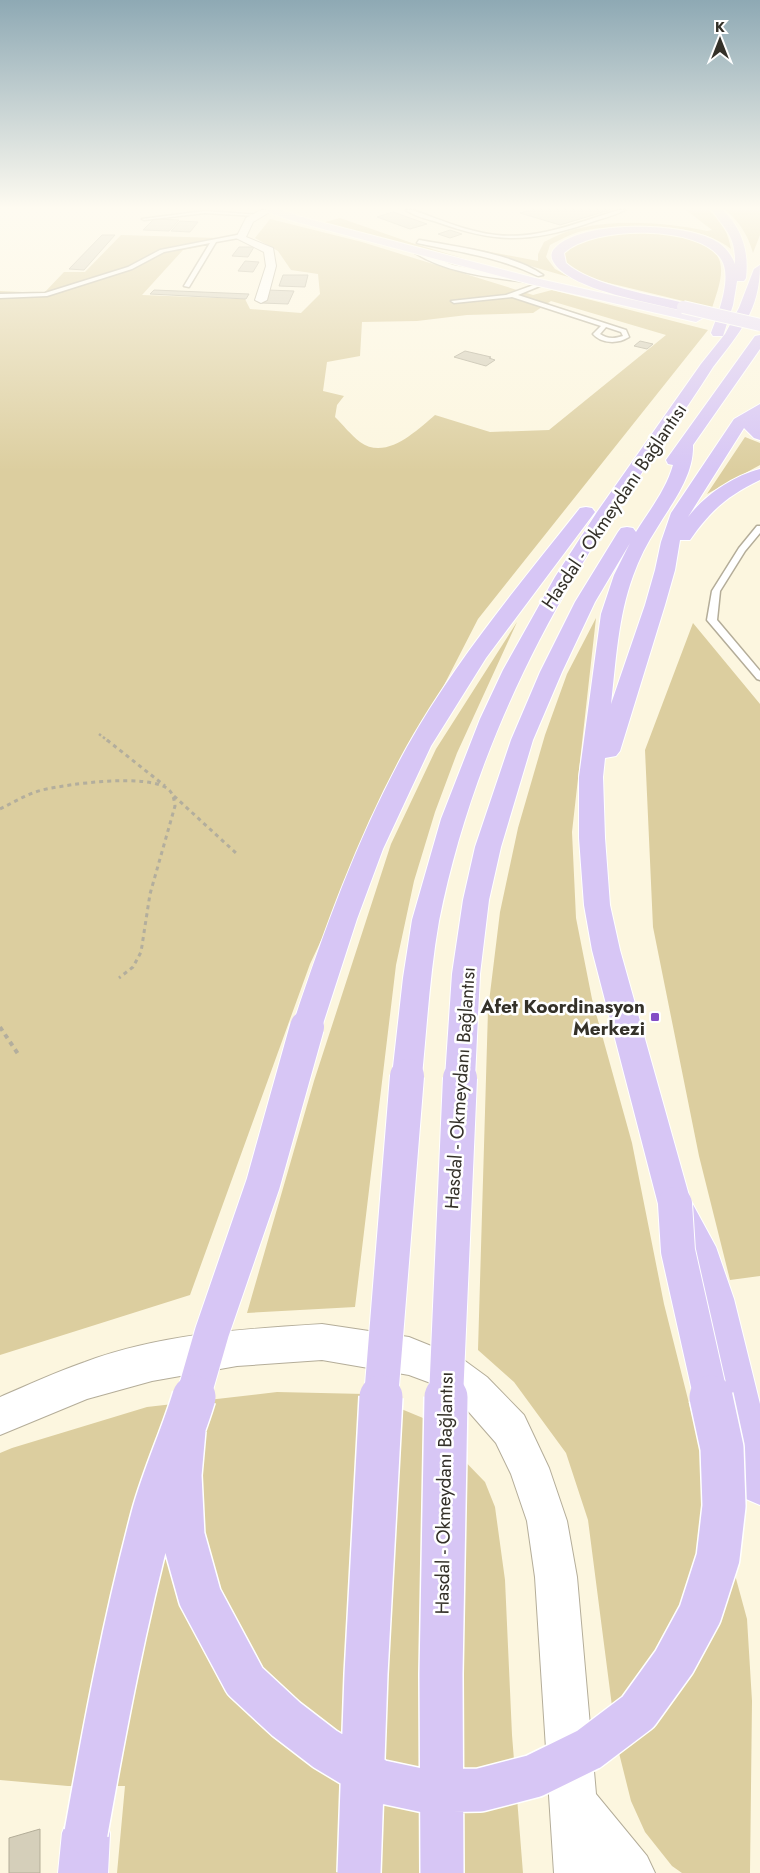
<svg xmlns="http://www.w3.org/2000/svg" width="760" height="1873" viewBox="0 0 760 1873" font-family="Jost,sans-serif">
	<rect width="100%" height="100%" fill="#fcf6df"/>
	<path fill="#dcce9f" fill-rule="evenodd" d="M686,210h23c13,12 19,22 22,39 -35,-28 -108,-26 -149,-18 -12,3 -22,9 -32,14l-4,12 9,12 17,9 -107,-31 73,14v-7l6,-12c12,-6 24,-12 36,-14 39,-9 88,-5 127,3l5,-1z
		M726,210h34v25l-7,18c-5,-18 -13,-30 -27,-43z
		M340,218l72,25 60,18 -150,-38z
		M270,219l92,23 171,53 19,-5 156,40 -230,289 -74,144 -94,201 -120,331 -190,60v-1064l44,2 20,-21h21l36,-37 97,3 -3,6 -32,6 -41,45 103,4 5,10 51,4 19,-19 -2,-20 -27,-4 -13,-19 -23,-13zM551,301l115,34 -117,95 -59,2 -55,-17c-19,16 -49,46 -75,27 -9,-7 -17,-17 -25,-25l2,-12 7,-9 -21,-5 4,-29 33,-6 2,-34 55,-1 50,-6 66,-2z
		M625,231c25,2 86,1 95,31 4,14 -4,33 -8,46l-128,-31 -18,-13 -3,-7 6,-11 9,-6z
		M745,437l15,6v22l-53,29z
		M596,618l-24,214 4,86 16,81 40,144 32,161 34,135 49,180 5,82 -2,172h-68l-10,-7 -27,-34 -14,-31 -14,-56 -29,-225 -22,-67 -52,-71 -36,-32 10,-340 12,-98 18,-84 27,-93 22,-61z
		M517,622l-60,131 -22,59 -21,69 -18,84 -41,342 -108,6 67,-232 77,-237 45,-95z
		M693,623l67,81v572l-30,4 -31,-124 -46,-229 -8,-177z
		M277,1392l88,2 58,24 62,64 10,25 10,73 7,155 11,138h-406l8,-87h-57l-68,-6v-327l12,-5 135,-41z"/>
	<path fill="#d5cfba" stroke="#b3ad98" d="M531,210h79l-50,15 -40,-12z
		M393,212l34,12 -17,5 -33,-12z
		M154,219l25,1 -10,11 -26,-1z
		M180,221l18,1 -8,10 -19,-1z
		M450,230l12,4 -12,4 -12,-4z
		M102,235h13l-31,35 -15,-1z
		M239,247h15l-6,10 -16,-1z
		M245,261l14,1 -6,10 -15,-1z
		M283,275h25l-3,12 -26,-1z
		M154,290l95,4 -3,5 -96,-5z
		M268,290l26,1 -6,13 -26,-1z
		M640,341l13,3 -6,5 -13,-3z
		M465,351l26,6 -2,1 6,2 -9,6 -32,-9z
		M40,1829v44h-31v-35z"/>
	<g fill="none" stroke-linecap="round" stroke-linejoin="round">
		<g stroke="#b4ad99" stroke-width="3">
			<path id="service" d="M406,210h6c27,9 55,22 84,25 42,5 83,-13 123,-25h6c-11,6 -26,9 -39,14 -58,19 -91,19 -149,-2 -10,-3 -23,-6 -31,-12z
				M205,211l54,4 -2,1 -52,-3 -61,7 -2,-1z
				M242,234l2,3 -28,5 -27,45 -5,-1 26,-43 -46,9 -32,17 -85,27 -47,2v-4l45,-1 83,-26 32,-17z
				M419,240c35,6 95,14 124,35l-5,1c-39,-19 -79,-24 -121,-33z
				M414,248l12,7 27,10 76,15 -3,2c-38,-5 -81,-9 -114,-31z
				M542,282l5,1 -29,12 108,35 3,7c-11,7 -27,7 -36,-3l8,-8 -89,-29 -58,6 -3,-2 55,-6zM606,327l15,5 2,4c-9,3 -16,3 -23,-2z
				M757,526h3v7l-15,18 -25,40 -3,29 43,51v9l-3,-1 -50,-59 5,-29 27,-43z"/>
		</g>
		<g stroke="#b4ad99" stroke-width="2">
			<path id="minor" d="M261,210h12l-20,12 -7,15 27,11 3,18 -9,34 -6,3 -6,-3 11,-34 -2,-14 -28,-14 10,-20z"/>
		</g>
		<g stroke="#b4ad99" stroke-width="2">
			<path id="secondary" d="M322,1324l87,13 52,21 26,19 37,38 25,53 18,53 10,56 19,217 51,62 8,17h-101l-19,-296 -8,-56 -16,-47 -15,-31 -35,-40 -25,-18 -27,-10 -87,-15 -85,6 -85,15 -65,18 -87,36v-38c28,-12 56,-25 85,-35 75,-28 158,-33 237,-38z"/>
		</g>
		<g stroke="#fff" stroke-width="2">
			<path id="primary" d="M267,210h15l19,7 234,61 161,36 7,4 -7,4 -166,-38 -237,-63 -25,-9z"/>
		</g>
		<g stroke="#fff" stroke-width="2">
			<path id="motorway" d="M712,210h11c19,19 26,41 23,68l-2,3h-7l-4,24 -10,31h-10l-2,-3c7,-18 22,-56 10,-74 -22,-35 -129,-33 -157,-6l2,10c26,23 87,32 122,41l2,3 -2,3 -5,1c-34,-9 -87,-17 -116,-36 -8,-5 -22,-17 -12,-27 27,-29 133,-26 164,-5 7,5 13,13 16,21 1,-28 -10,-34 -23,-54z
				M760,265c0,46 -21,68 -47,102 -45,71 -96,137 -138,209 -63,106 -112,224 -136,345 -9,51 -12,103 -17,155l-4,9 -11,4 -11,-4 -4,-9 11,-98 9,-58 29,-101 39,-100 23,-49 52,-93 42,-65 104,-148 24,-30 14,-26 15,-39z
				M760,335v14l-67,96c1,31 -21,58 -36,83 -10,15 -18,31 -24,48 -15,41 -17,84 -22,128l34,-99 10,-35 6,-28 10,-29 63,-94 26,-15v36l-6,-2 -10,-10 -56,89c17,-22 45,-41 72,-48v11c-33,16 -49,30 -70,60h-10l-5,30 -10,35 -45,146 -4,5 -11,2 -2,19 2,61 5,67 10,45 70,249 26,48 18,52 26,105v101l-14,-6 -6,-14 -42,-186 -14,-46 -26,-49 -66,-254 -8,-45 -5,-67v-61l22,-163 13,-39 16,-32 -35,59 -33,70 -29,68 -32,107 -12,53 -9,74 -5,104 -4,9 -11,4 -11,-4 -4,-9 7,-104 11,-74 12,-53 36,-107 29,-68 35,-70 43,-70 3,-4 6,-1 6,1 3,4c13,-21 30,-42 37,-67l-5,-1 -2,-4 89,-124z
				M586,507l6,1 3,4 -109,146 -55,88 -48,103 -26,70 -35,108 -5,9 -10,3 -10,-3 -5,-9c32,-96 66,-191 115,-280 48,-86 112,-162 173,-239z
				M86,1809l17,7 7,17 -2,40h-50l4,-40 7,-17z"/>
		</g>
		<path stroke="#b3ae9d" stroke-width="2.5" stroke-dasharray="2.5 2.5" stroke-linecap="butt" d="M99,734l9,7"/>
		<path stroke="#b3ae9d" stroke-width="3" stroke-dasharray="4 4" stroke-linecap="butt" d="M107,740l58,46
			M174,796l62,57
			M0,809c14,-7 27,-15 42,-19 26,-6 105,-17 126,-1 5,4 6,10 7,17l-25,88 -9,58 -8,15 -14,11"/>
		<path stroke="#b3ae9d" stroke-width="4" stroke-dasharray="4.5 4.5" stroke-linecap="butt" d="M0,1027l18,27"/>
		<use href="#service" fill="#fff" fill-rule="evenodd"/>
		<use href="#minor" fill="#fff" fill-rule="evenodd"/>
		<use href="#secondary" fill="#fff" fill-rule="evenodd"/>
		<use href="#primary" fill="#e7ddf9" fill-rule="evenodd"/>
		<use href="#motorway" fill="#d7c6f5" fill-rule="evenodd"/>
		<g stroke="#fff" stroke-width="14" stroke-linecap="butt">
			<path id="primary-bridge" d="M683,307l77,18"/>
		</g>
		<g stroke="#fff" stroke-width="36" stroke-linecap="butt">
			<path id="motorway-bridge-far1" d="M675,1204l3,47 33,147
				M193,1398l19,-66 51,-148 44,-157
				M381,1398l26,-322
				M446,1398l14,-320"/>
		</g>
		<g stroke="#fff" stroke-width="46" stroke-linecap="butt">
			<path id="motorway-bridge" d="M184,1430l-4,45 3,61 17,61 45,84 41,38 39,30 53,32 47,10 55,-1 54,-14 55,-27 49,-37 36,-50 26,-48 18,-56 6,-52 -2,-58 -11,-51
				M86,1833c19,-107 39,-213 67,-318 11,-40 29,-78 41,-118
				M359,1873l7,-199 15,-277
				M442,1873l-1,-199 5,-277"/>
		</g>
		<use href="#primary-bridge" stroke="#e7ddf9" stroke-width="12"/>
		<use href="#motorway-bridge-far1" stroke="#d7c6f5" stroke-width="34"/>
		<use href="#motorway-bridge" stroke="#d7c6f5" stroke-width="43"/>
	</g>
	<linearGradient id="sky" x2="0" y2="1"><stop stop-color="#8ea9b4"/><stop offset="0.44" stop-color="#fefbf1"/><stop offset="1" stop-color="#fefbf1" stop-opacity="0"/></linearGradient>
	<rect width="760" height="472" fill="url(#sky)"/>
	<rect fill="#844ec6" stroke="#fff" stroke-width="2" x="650" y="1012" width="10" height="10" rx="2.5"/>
	<g text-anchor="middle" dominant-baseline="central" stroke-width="5" stroke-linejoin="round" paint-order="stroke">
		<g font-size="19" fill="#343129" stroke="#fff">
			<text transform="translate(614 506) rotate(-56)">Hasdal - Okmeydanı Bağlantısı</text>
			<text transform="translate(460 1088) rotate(-86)">Hasdal - Okmeydanı Bağlantısı</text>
			<text transform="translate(444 1493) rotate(-89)">Hasdal - Okmeydanı Bağlantısı</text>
		</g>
		<g font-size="19" font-weight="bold" fill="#343129" stroke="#fff" text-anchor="end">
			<text x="645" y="1006">Afet Koordinasyon<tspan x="645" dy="22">Merkezi</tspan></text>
		</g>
	</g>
	<g transform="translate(720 40)" stroke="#ffffff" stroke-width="4" paint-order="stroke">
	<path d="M0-4L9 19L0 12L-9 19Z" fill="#343129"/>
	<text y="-8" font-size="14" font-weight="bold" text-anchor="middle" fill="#343129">K</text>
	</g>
</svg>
